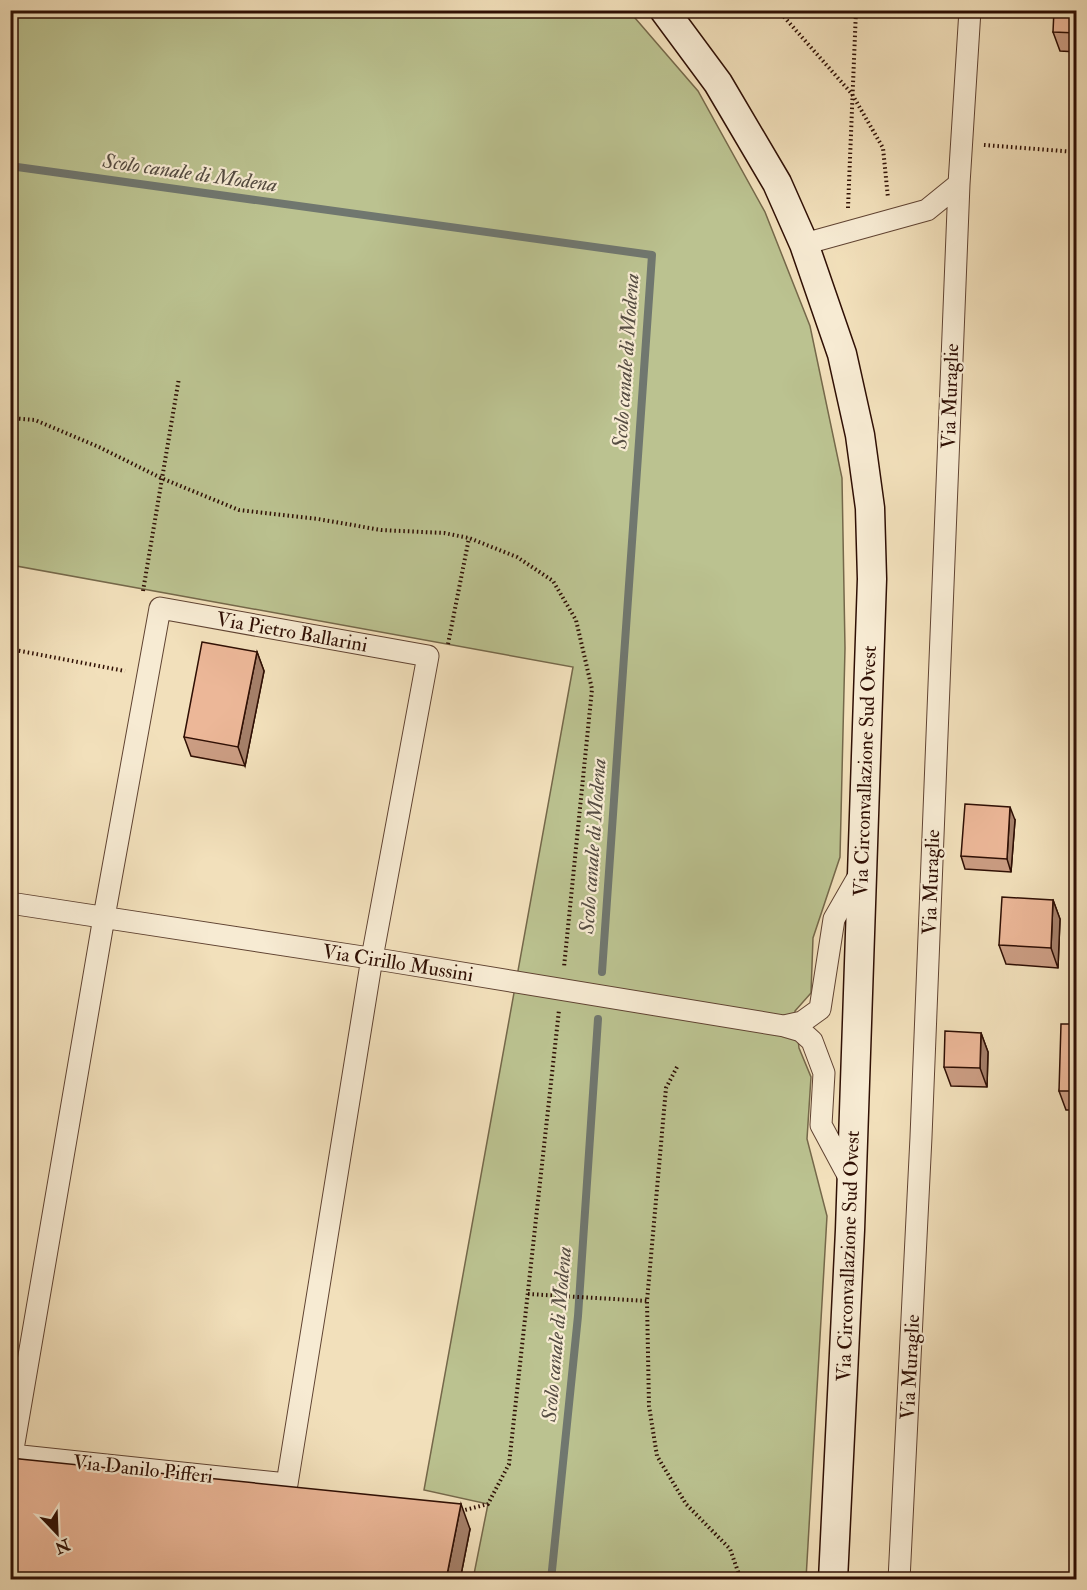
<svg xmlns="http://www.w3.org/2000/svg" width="1087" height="1590" viewBox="0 0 1087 1590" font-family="'IM FELL Double Pica',serif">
	<rect width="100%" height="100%" fill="#f2e0bb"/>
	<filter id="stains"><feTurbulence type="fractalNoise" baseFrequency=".00333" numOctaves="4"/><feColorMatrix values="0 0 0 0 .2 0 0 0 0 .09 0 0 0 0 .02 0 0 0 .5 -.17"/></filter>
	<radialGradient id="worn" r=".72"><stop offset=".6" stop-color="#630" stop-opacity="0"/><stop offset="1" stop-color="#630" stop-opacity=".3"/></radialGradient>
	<path fill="#bbc290" stroke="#75684a" stroke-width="1.5" d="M10,11h619l69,80 67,121 45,114 32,152 3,170 -5,209 -27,81 -2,55 -16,18 4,37 12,29 -4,62 20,77 -21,363h-333l15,-75 -64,-14 149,-823 -562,-102z"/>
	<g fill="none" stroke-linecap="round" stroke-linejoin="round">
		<path stroke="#70776f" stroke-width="8" d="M10,166l642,89 -50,717
			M551,1580l27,-264 20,-297"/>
		<g stroke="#604332" stroke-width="23">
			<path id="street" d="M804,244l123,-34 32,-26
				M160,608l268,48 -56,302 -85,526 -275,-29 92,-538z
				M10,903l379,58 395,65 17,5 11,10 12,32 -3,52 30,56
				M784,1026l18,-4 18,-13 14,-90 27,-47
				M899,1580l22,-443 38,-953 11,-174"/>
		</g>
		<g stroke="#2f0f04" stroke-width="31">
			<path id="secondary" d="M664,10l54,73 59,100 27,61 38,110 18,81 10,73 2,71 -22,651 -17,350"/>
		</g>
		<path stroke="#2f0f04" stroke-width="4" stroke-dasharray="1.5 3" stroke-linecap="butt" d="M778,10l74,84 31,54 5,50
			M984,145l92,7
			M848,208l8,-198
			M10,418l25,2 64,27 62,31 78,32 79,9 63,11 63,3 25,5 48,19 36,24 23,39 16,69 -28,278
			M143,591l36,-213
			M448,644l21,-106
			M10,649l115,22
			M677,1067l-11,21 -19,213 2,105 8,50 29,48 44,45 11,31
			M528,1294l119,7
			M461,1511l27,-7 21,-40 50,-454"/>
		<use href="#street" stroke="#f7ebd3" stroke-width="21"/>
		<use href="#secondary" stroke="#f7ebd3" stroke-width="28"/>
	</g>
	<path fill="#cb9d83" stroke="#2f0f04" stroke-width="1.5" d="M1077,10v42l-17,-1 -7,-19z
		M257,652l7,19 -19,95 -54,-10 -7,-19z
		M1015,820l-4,52 -46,-3 -4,-13z
		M1053,900l7,19 -2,49 -52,-4 -7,-19z
		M1077,1024v86h-11l-7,-19z
		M981,1033l7,19 -1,35 -36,-1 -7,-19z
		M10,1458l460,71 -10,51h-450z"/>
	<path fill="#a5806a" stroke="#2f0f04" stroke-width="1.5" d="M257,652l7,19 -19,95 -7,-19z
		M1010,807l5,13 -4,52 -4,-13z
		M1053,900l7,19 -2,49 -7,-20z
		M981,1033l7,19 -1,35 -7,-19z
		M461,1504l9,25 -10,51h-14z"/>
	<path fill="#ecb798" stroke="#2f0f04" stroke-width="1.5" d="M1054,10h23v23l-24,-1z
		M202,642l55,10 -19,95 -54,-10z
		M965,804l45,3 -3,52 -46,-3z
		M1002,897l51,3 -2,48 -52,-3z
		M1061,1024h16v67h-18z
		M945,1031l36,2 -1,35 -36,-1z
		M10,1458l451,46 -15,76h-383l-53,-5z"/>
	<g text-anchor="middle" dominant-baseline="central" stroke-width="4.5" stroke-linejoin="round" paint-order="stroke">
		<g font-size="20" fill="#2f0f04" stroke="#f7ebd3">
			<text transform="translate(950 396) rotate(-88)">Via Muraglie</text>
			<text transform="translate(292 632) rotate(10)">Via Pietro Ballarini</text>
			<text transform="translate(865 771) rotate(-88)">Via Circonvallazione Sud Ovest</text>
			<text transform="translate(931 882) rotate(-88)">Via Muraglie</text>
			<text transform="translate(398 963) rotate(9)">Via Cirillo Mussini</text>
			<text transform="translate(848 1256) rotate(-88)">Via Circonvallazione Sud Ovest</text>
			<text transform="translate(910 1367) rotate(-87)">Via Muraglie</text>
			<text transform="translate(143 1469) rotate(6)">Via Danilo Pifferi</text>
		</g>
		<g font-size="21" font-style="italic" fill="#554c42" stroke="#f7ebd3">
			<text transform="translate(190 173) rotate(8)">Scolo canale di Modena</text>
			<text transform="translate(626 361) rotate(-86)">Scolo canale di Modena</text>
			<text transform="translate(593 846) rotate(-86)">Scolo canale di Modena</text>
			<text transform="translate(557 1334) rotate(-85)">Scolo canale di Modena</text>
		</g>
	</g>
	<rect width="1087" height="1590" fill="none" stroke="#f2e0bb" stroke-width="36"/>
	<rect x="12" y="12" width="1063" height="1566" fill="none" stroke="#2f0f04" stroke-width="3"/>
	<rect x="18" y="18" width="1051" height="1554" fill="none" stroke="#2f0f04" stroke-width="1.5"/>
	<g transform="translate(57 1533) rotate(157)" stroke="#f7ebd3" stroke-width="4.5" paint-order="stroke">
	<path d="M0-4.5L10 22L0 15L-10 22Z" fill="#2f0f04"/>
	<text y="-9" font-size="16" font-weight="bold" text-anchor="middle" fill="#2f0f04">N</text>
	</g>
	<rect width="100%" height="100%" filter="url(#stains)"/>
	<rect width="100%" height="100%" fill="url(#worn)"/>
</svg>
